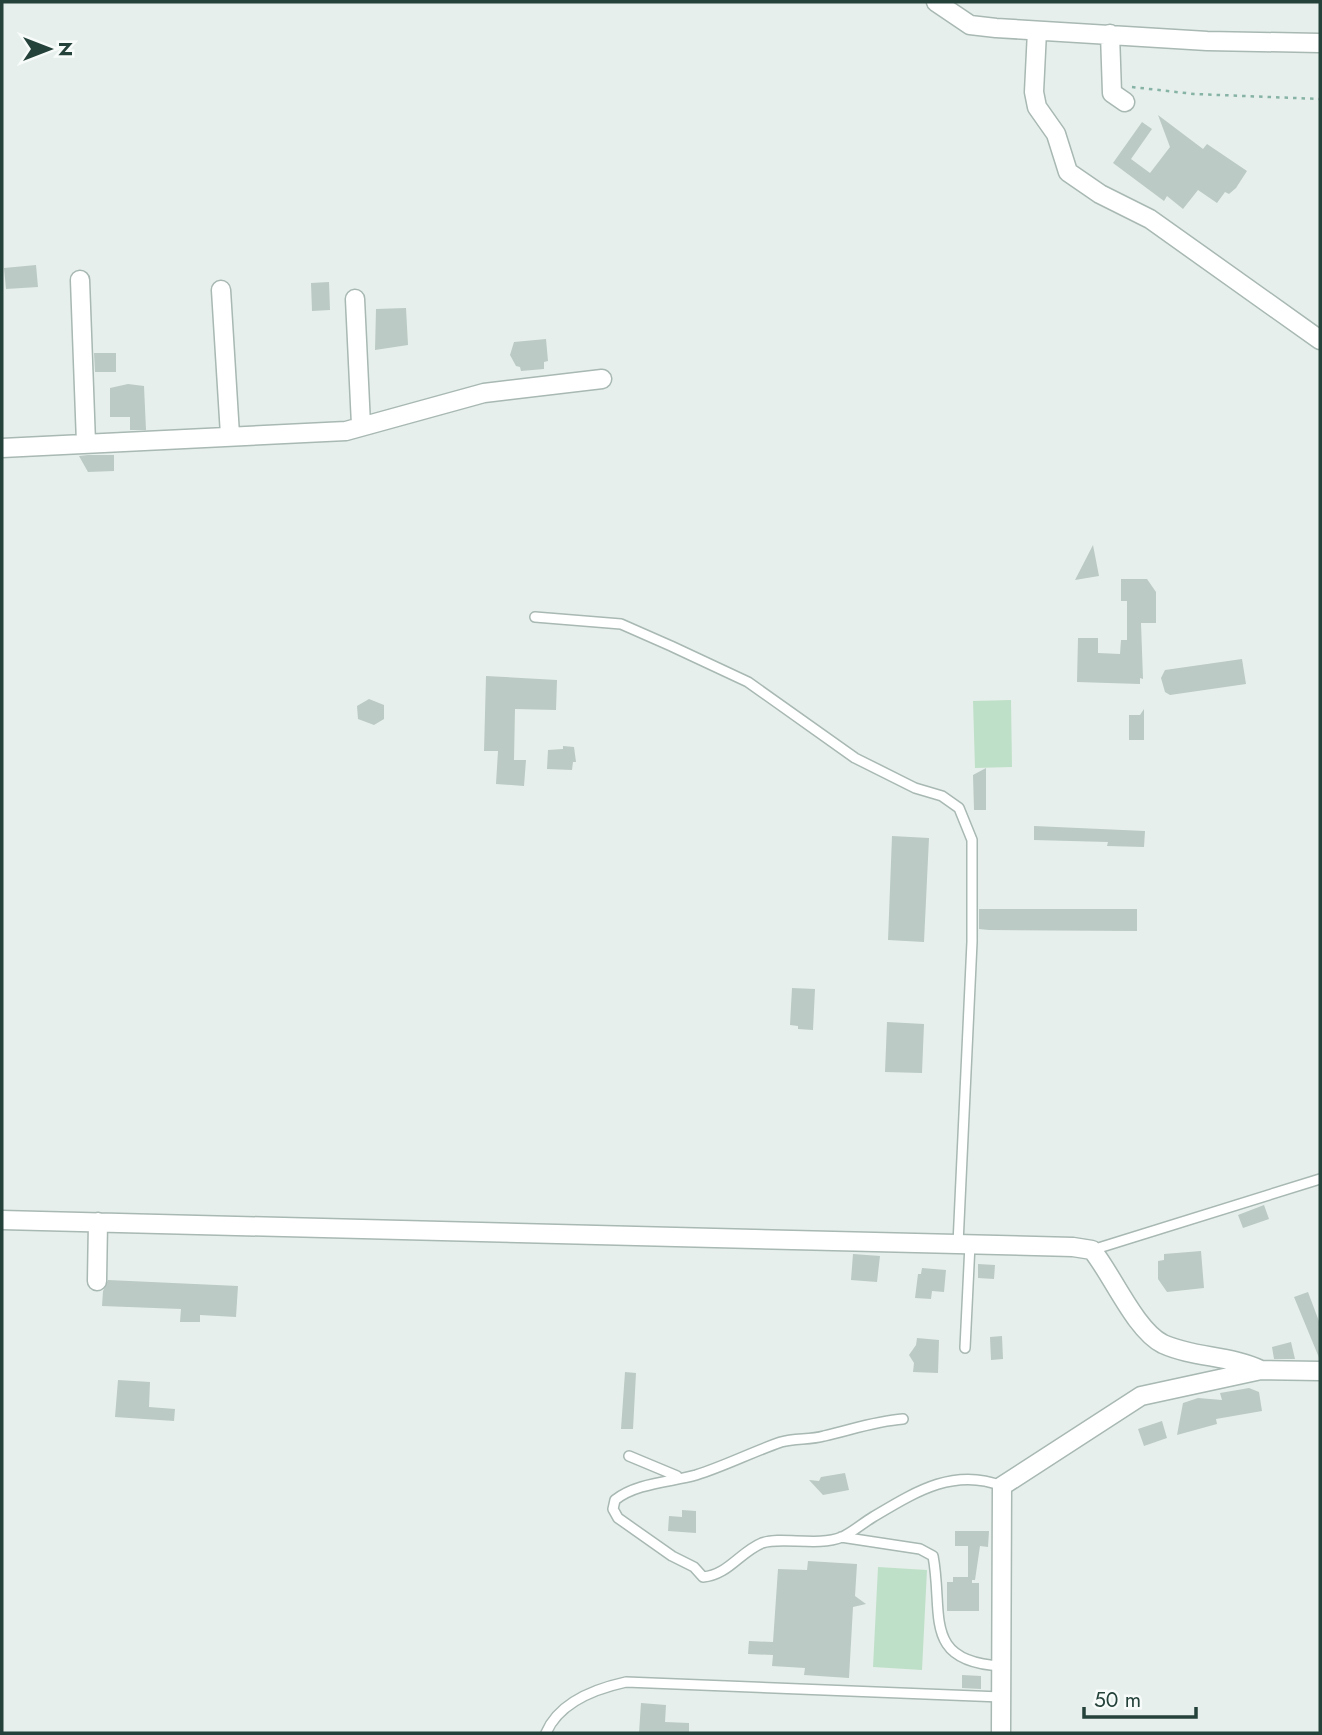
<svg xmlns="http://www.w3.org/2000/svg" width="1322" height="1735" viewBox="0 0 1322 1735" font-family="Jost,sans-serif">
	<rect width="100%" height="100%" fill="#e6efeb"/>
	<path fill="#bfe0c8" d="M1011,700l1,67 -37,1 -2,-67z
		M878,1567l49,3 -5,100 -49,-3z"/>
	<path fill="#bbcac4" d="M1158,115l45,34 4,-5 40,27 -11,17 -7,6 -4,-2 -8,11 -19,-13 -15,19 -16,-13 -3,5 -51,-38 29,-41 10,7 -21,30 19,14 20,-26z
		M36,265l2,22 -32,2 -2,-21z
		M329,282l1,28 -18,1 -1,-28z
		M406,308l2,37 -33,5 1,-41z
		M546,339l2,22 -4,1v7l-23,2 -1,-4 -4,-1 -6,-11 4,-13z
		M94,353h22v19h-21z
		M128,384l16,2 2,44h-16v-13h-20v-29z
		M88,455h26v16l-26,1 -9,-16z
		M1093,545l6,31 -24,4z
		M1121,579h26l9,13v31h-15l2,56 -3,-1v6l-63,-2 1,-44h20v15l22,1 1,-14h6v-39h-6z
		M1242,659l4,25 -76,11 -5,-3 -4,-14 4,-8z
		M486,676l71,4 -1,30 -41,-1 -1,51h12l-2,26 -28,-2 2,-33h-14z
		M369,699l15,6v14l-10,6 -16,-6 -1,-13z
		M1144,709v31h-15v-25h11z
		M563,746l11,1 2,15h-3l-1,8 -25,-1 1,-19 15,-1z
		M986,768v42h-12l-1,-35z
		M1034,826l111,5 -1,16 -37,-1 1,-4 -74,-2z
		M892,836l37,2 -5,104 -36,-2z
		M979,909h158v22l-148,-1 -10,-1z
		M792,988l23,1 -2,41 -15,-1v-3l-8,-1z
		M887,1022l37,2 -2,49 -37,-1z
		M1264,1205l5,14 -26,9 -5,-13z
		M1201,1251l3,37 -37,4 -9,-13v-18l6,-1v-6z
		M853,1254l27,2 -3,26 -26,-2z
		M978,1264l17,1 -1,14 -16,-1z
		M922,1268l24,2 -2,22 -12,-1 -1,8 -16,-1 3,-24h3z
		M108,1280l130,6 -2,31 -36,-2v7h-20l1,-13 -79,-3 1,-15z
		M1308,1292l12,32v36l-26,-63z
		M1002,1336l1,23 -12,1 -1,-23z
		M917,1338l22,2 -1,33 -25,-1 1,-9 -5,-8 7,-10z
		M1291,1342l4,17h-21l-2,-12z
		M625,1372l11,1 -3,56h-12z
		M118,1380l32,2 -1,25 26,2 -1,12 -59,-4z
		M1249,1388l10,4 3,19 -46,8 1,5 -40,11 6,-32 15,-5 24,2 -2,-7z
		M1162,1421l5,17 -23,8 -6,-17z
		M845,1473l4,17 -26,5 -14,-15 10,1 2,-4z
		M682,1510l14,1v22l-28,-2 1,-15 13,1z
		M955,1531h34l-1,16 -8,-1 -5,34h-3v3h7v28h-32v-29h6v-5h15v-31h-13z
		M808,1561l49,3 -2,32 11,8 -13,3 -4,71 -45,-3 1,-7 -33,-2 1,-11 -25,-1 1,-13 24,1 5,-73 29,1z
		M962,1675l19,1v13l-19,-1z
		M641,1703l25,2 -1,17 24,1v10h-50z"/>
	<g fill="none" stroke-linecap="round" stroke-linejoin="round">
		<g stroke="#a8b8b2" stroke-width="12">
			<path id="service" d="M535,617l86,7 50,22 77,36 107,76 60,30 27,8 17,12 13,32v102l-14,302
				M1092,1250l228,-71
				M965,1348l5,-104
				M903,1419c-28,2 -52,11 -79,17 -14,4 -29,2 -43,6 -29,10 -56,24 -85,33 -25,7 -60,8 -81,25l-2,9 5,9 54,38 22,11 9,10c25,-2 37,-25 59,-34 19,-7 56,4 80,-6 11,-5 21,-14 31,-20 42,-25 81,-50 129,-31
				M629,1456l48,20
				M841,1537l79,12 13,7c11,57 -12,106 68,110
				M546,1733c13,-31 48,-44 80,-51l375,15"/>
		</g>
		<g stroke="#a8b8b2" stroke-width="21">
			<path id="minor" d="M936,2l34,23 26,3 211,13 113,2
				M1037,31l-3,61 3,15 19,27 12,38 32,22 50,25 170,121
				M1110,34l2,59 13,9
				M80,280l6,163
				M221,290l9,145
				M355,299l6,126
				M2,448l344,-17 138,-38 118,-14
				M2,1220l1071,27 19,3c20,24 43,80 71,94 31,14 67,11 98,26
				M97,1281l1,-59
				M1001,1733l1,-247 139,-90 120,-26 59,1"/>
		</g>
		<path stroke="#86b3a5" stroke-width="2.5" stroke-dasharray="3.5 5" stroke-linecap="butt" d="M1132,87l62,7 126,5"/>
		<use href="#service" stroke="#fff" stroke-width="9"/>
		<use href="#minor" stroke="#fff" stroke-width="18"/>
	</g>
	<rect width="1322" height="1735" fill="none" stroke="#24423a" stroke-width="7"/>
	<g transform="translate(49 49) rotate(90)" stroke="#f7fbf9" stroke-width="5" paint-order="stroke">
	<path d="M0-5L12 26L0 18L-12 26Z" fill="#24423a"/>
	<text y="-10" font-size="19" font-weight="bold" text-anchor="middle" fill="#24423a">N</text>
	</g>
	<path d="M1084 1707v10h112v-10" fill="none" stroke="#24423a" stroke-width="3.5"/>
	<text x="1094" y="1707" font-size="21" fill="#24423a" stroke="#f7fbf9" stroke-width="5" paint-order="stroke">50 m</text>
</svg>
